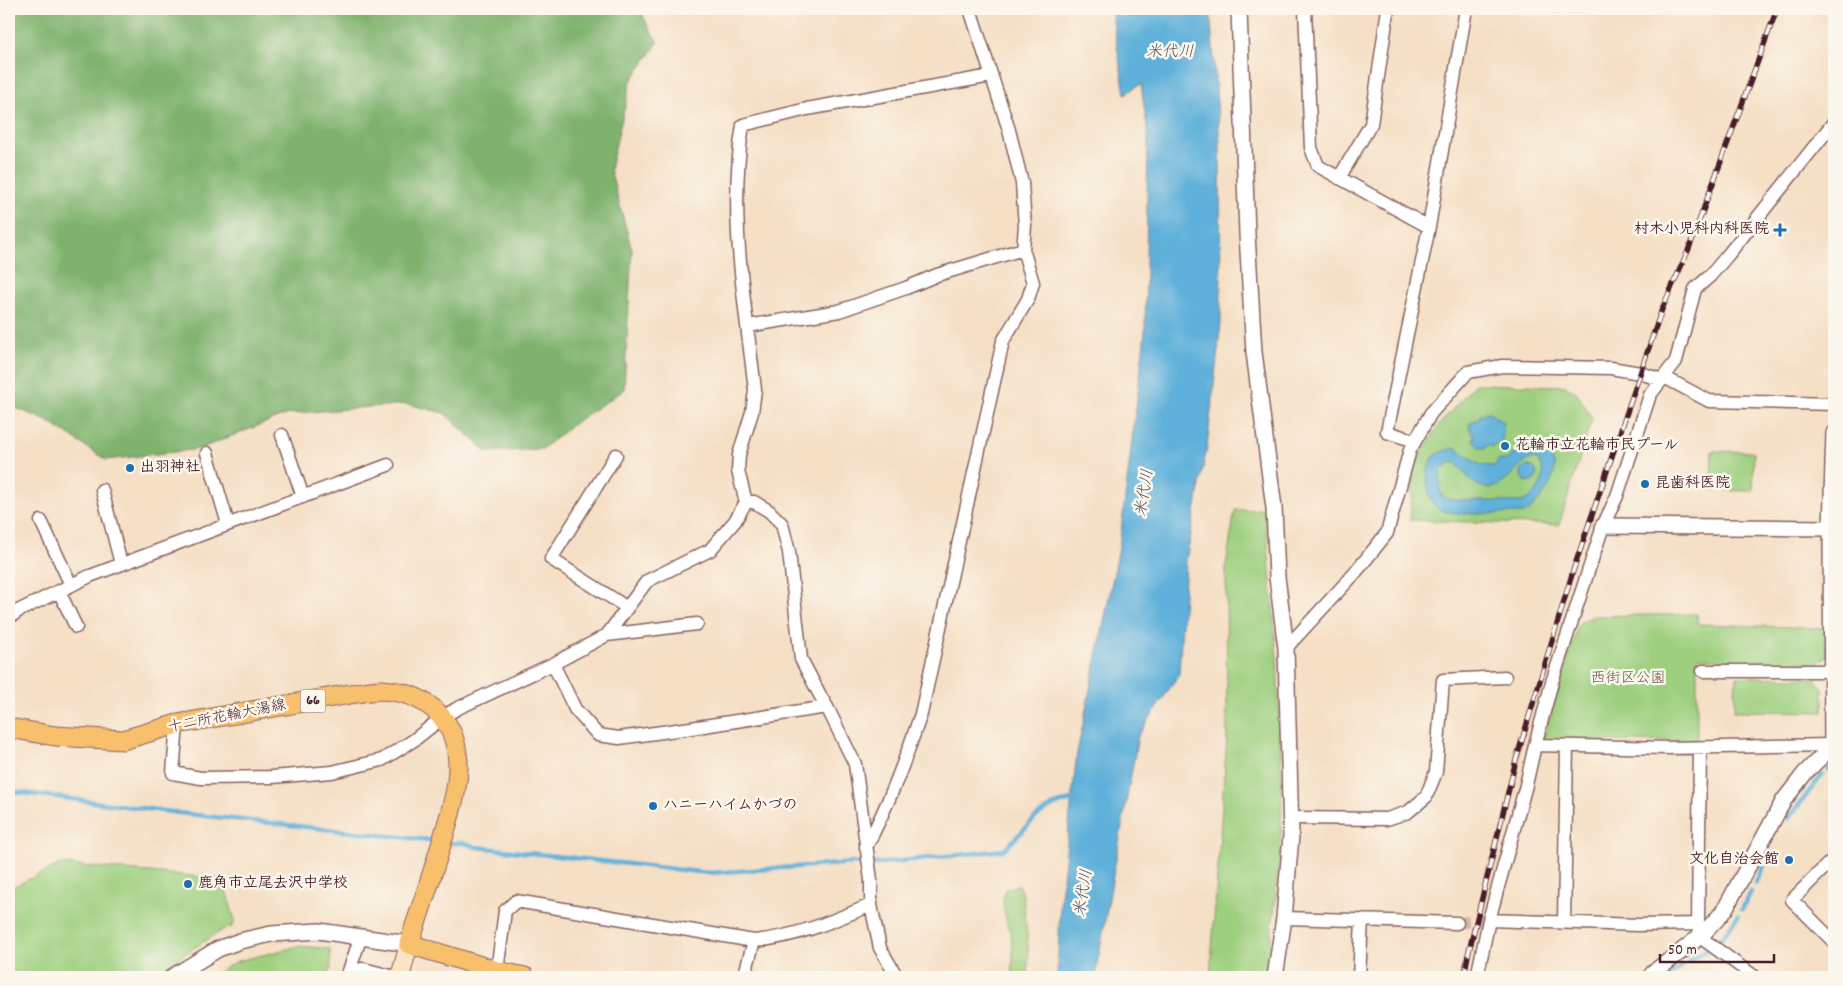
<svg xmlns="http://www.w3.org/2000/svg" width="1843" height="986" viewBox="0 0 1843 986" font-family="Dekko,'Klee One',sans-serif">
	<rect width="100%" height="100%" fill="#fbf7ec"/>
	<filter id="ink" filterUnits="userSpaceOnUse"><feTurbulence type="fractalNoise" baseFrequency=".02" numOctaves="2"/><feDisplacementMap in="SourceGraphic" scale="10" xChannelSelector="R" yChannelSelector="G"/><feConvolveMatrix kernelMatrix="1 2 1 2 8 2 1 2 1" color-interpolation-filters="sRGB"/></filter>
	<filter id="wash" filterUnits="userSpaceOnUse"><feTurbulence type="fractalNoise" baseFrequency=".0096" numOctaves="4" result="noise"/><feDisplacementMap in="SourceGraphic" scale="20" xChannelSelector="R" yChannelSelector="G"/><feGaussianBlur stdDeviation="1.12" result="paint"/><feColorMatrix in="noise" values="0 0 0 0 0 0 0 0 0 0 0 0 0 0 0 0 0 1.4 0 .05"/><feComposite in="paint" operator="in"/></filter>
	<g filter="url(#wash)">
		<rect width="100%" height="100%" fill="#f5dfc5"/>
		<path fill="#9dcf7e" stroke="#747754" d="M1475,384l90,2 11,6 16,26 -33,107 -149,-5 4,-54 25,-41z
			M1712,451l42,1 -1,39 -42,-1z
			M1265,509l12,148 5,125 -2,82 -14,113h-56l17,-240 -1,-172 9,-55z
			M1697,614l1,10 128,4 1,28 -10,8h-96l-6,-5 -18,-2v84l-155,1 37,-119 15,-7z
			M1736,677l78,1 9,10v24l-89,-1z
			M60,864l155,14 9,6 11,36 -3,7 -8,2 -76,48h-139v-88z
			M1018,885l5,10 5,52v30h-15c-1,-11 1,-24 -1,-35 -2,-18 -14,-34 -6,-53z
			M299,946l31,3 1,20 -6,8h-116l29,-16z"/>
		<path fill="#7eb26d" stroke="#64684c" d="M9,9h630l19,34 -27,38 -21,88 22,81 -8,140 -47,31 -35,28 -55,3 -43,-39 -37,-9 -119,10 -89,35 -93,11 -59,-39 -38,-16z"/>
		<path fill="#5fb0da" stroke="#546882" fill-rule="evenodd" d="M1111,9h99l10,134 1,180 -14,123 -21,115 -7,113 -41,62 -43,241h-38l3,-71 17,-153 42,-205 26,-215 3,-198 -7,-51 -16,10z
			M1489,412l15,11 -2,17 -9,7 -5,-2 -4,3 -5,-1 -6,-7 1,-6 -3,-2 -2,-8 10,-6 2,-4z
			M1532,446c42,10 16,47 -4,66l-5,1c-18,0 -69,3 -82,-3 -16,-7 -18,-41 -7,-53 5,-6 13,-7 21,-9l26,17 14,1 3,-6h8l14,-11zM1535,458c16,14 5,37 -13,44l-70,-2 -8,-3 -4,-6 1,-22 10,-7c10,0 18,25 36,26 20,2 29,-27 48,-30z
			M1521 474a8 8 0 1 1 16 0a8 8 0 1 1-16 0Z"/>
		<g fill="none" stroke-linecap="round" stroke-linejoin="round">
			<path stroke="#5fb0da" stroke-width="4.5" d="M1828,770l6,-6
				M9,791l178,23 250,27
				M1788,819l34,-44
				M447,843h18l11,4 233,26 145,-10 10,2 140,-15 32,-33 16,-11 25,-8
				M1755,884l11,-22
				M1742,909l9,-17
				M1717,941l10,-10 11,-15
				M1689,961l19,-12
				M1668,977l14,-11"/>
		</g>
	</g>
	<g filter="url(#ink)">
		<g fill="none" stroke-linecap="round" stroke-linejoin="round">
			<path stroke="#d3b9a6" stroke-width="12" stroke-dasharray="12 6" stroke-linecap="butt" d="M1457,923l32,-3"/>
			<g stroke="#866261" stroke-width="15">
				<path id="minor" d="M1305,9l6,139 7,18 111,61
					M1339,178l32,-54 17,-115
					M748,326l91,-15 67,-23 31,-13 86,-26
					M1664,377l45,24 125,3
					M282,435l21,62
					M1415,441l-28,-9 42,-205 37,-218
					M207,453l21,71
					M616,455l-65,104 75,48
					M102,490l19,74
					M746,502h8l15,9 13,13 7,28 12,107 20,38 6,10 28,57 16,116v25l9,43 17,29
					M41,521l30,64
					M59,591l17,36
					M9,618l9,-7 72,-35 298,-111
					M607,635l90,-11
					M1286,648l69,-75 32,-40 23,-83 21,-37 37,-41 34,-6 109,2 29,5 22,7
					M553,664l22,45 23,26 21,3 72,-10 136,-21
					M1703,671h129
					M177,724l-4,49 28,5 71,-1 60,-5 50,-12 32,-20 29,-23 13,-8 97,-45 54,-29 40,-54 63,-31 25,-29 11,-19 -8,-31 1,-16 13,-43 3,-22c-10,-87 -27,-177 -12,-265l64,-16 184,-33
					M1535,745l133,3 166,-3
					M1290,818l97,1 21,-7 18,-15 10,-25 7,-92 62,-3
					M866,847c23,-43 39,-87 55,-133l82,-373 25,-42 5,-16 -10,-34 2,-23 -3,-43 -13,-53 -39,-121
					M1834,858l-42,42 42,42
					M1284,918l173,5
					M1489,920l149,5 60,-1 2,13 55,40
					M1564,922l3,-176
					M1698,924l2,-176
					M754,941c42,-4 79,-20 117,-36
					M349,971l12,-35
					M497,971l8,-60 11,-10 238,40 -10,36
					M345,977l4,-6 14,-2 32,8
					M1359,977l3,-57
					M1477,977l12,-57 37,-135 9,-40 17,-63 51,-156 14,-30 33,-101 26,-34 19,-72 15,-13 17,-20 107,-134"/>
			</g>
			<g stroke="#866261" stroke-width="18">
				<path id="tertiary" d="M1239,9l8,225 7,118 20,156 3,69 9,71 5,188 -7,82 -9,59
					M1603,526l231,2
					M172,977l46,-28 22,-8 31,-7 48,-3 90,13
					M1650,977l4,-5c26,-20 52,-37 71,-63l59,-109 21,-27 27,-27 -1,-218 3,-95"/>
			</g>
			<g stroke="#866261" stroke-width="20">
				<path id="secondary" d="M400,977l9,-33"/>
			</g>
			<g stroke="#866261" stroke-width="21">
				<path id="primary" d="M9,728l46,8 68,4 54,-16 179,-31c8,-1 17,-3 26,-3 38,2 70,24 75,63 4,24 -4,51 -11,75 -11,39 -24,77 -37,116l88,27 28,6"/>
			</g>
			<use href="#minor" stroke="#fff" stroke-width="12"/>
			<use href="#tertiary" stroke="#fff" stroke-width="15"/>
			<use href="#secondary" stroke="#fce5c4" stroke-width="18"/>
			<use href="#primary" stroke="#f8bf6c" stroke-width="19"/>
			<g stroke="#4a1f2b" stroke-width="5.5">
				<path id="rail" d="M1464,977l4,-22 48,-195 57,-189 89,-262 26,-58 89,-242"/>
			</g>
			<use href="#rail" stroke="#fbf7ec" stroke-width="4" stroke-dasharray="11" stroke-linecap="butt"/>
		</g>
	</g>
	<g fill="#1f6fb2" stroke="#fbf7ec" stroke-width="2">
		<path d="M1777.5 222.5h5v5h5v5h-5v5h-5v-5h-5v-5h5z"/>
		<circle cx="1505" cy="446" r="5"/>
		<circle cx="130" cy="468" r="5"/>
		<circle cx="1645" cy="484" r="5"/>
		<circle cx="653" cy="806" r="5"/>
		<circle cx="1789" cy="860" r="5"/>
		<circle cx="188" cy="884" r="5"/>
	</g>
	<g text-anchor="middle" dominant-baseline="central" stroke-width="5" stroke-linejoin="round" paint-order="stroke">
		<rect fill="#fbf7ec" stroke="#7f6065" stroke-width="1" x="300.5" y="689.5" width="25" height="23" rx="4"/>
		<g font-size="14" font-weight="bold" fill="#4a1f2b">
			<text x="313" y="701">66</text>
		</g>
		<g font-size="15" font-weight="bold" fill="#4a1f2b" stroke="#fbf7ec" text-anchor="start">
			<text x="1769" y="230" text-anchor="end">村木小児科内科医院</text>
			<text x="1515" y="446">花輪市立花輪市民プール</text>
			<text x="140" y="468">出羽神社</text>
			<text x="1655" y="484">昆歯科医院</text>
			<text x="663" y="806">ハニーハイムかづの</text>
			<text x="1779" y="860" text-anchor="end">文化自治会館</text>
			<text x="198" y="884">鹿角市立尾去沢中学校</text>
		</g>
		<g font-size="15" fill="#635444" stroke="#fbf7ec">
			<text x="1628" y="679">西街区公園</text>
		</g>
		<g font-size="15" fill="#4a1f2b" stroke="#fbf7ec">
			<text transform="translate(227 717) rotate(-11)">十二所花輪大湯線</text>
		</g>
		<g font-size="16" font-style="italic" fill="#515268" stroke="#fbf7ec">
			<text x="1170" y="52">米代川</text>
			<text transform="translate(1145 493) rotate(-81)">米代川</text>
			<text transform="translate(1084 893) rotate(-81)">米代川</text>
		</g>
	</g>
	<rect width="1843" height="986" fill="none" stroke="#fbf7ec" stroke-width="30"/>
	<path d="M1660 954v8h114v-8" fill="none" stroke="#4a1f2b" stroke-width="2.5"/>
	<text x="1668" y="954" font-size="15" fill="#4a1f2b" stroke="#fbf7ec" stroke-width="4" paint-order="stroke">50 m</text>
</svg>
